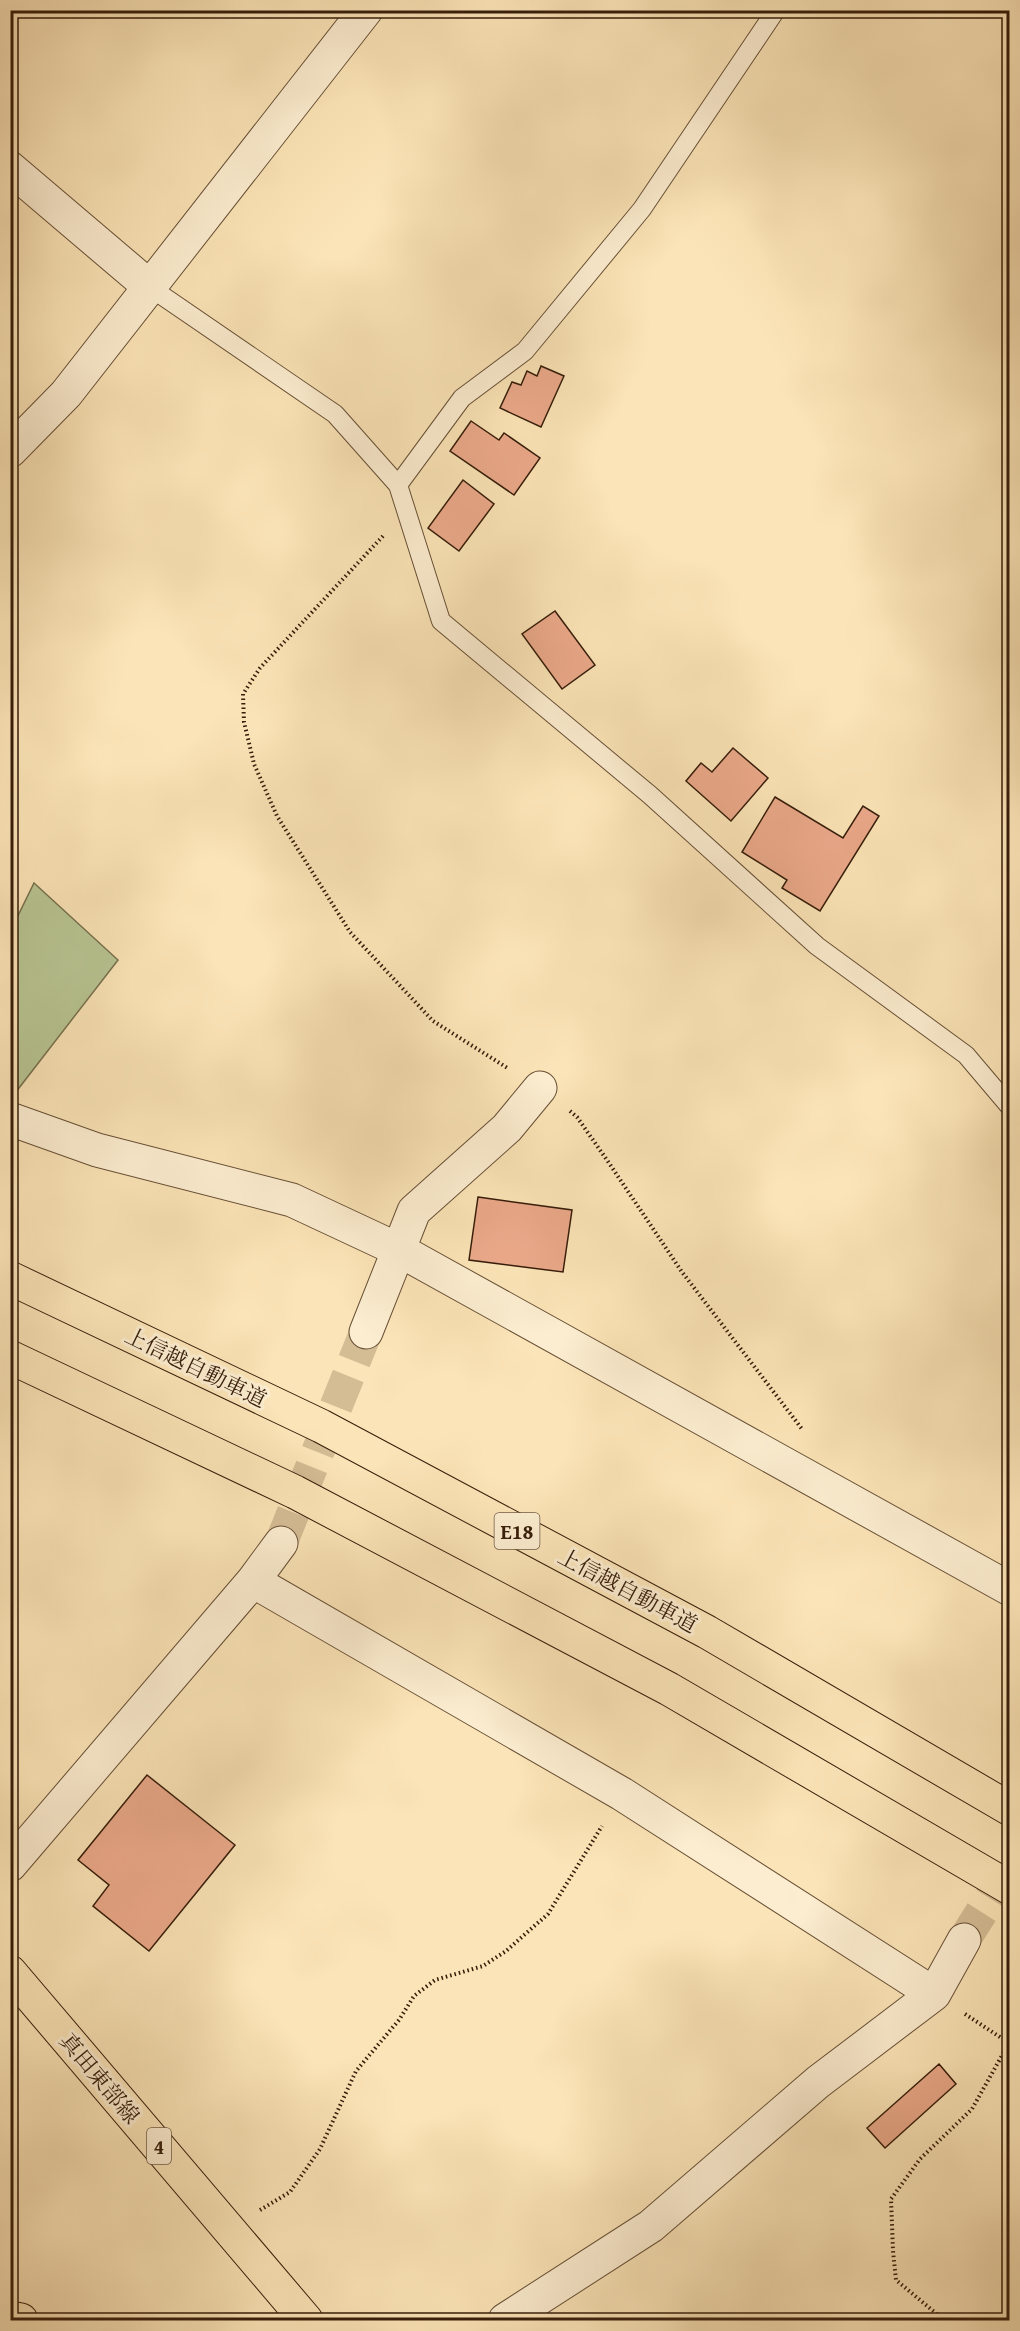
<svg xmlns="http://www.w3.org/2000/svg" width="1020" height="2331" viewBox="0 0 1020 2331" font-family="'Gentium Book Plus','Noto Serif JP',serif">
	<rect width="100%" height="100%" fill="#fbe4b7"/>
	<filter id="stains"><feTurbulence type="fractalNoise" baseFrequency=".00333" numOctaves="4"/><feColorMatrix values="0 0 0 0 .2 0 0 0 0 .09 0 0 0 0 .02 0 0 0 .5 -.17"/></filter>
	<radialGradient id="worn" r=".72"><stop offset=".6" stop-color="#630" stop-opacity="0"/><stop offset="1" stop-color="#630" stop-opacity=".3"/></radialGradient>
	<path fill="#b8c593" stroke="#77714e" stroke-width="1.5" d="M34,883l84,77 -106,137 -2,-2 1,-165z"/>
	<path fill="#eba98a" stroke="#361d0a" stroke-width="1.5" d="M541,366l23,10 -23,51 -41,-19 12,-26 9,3 6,-14 10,5z
		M471,421l28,19 5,-7 36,25 -26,37 -64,-44z
		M463,480l31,24 -35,47 -31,-23z
		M555,611l40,54 -33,24 -40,-55z
		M733,748l35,30 -37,43 -45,-40 15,-18 11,9z
		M775,797l68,41 20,-32 16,10 -59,95 -38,-23 5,-8 -45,-28z
		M478,1197l94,13 -9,62 -94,-12z
		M147,1775l88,70 -86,106 -56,-45 16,-21 -31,-25z
		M10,2054l4,3 3,25 -7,25z
		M939,2064l17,20 -71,64 -18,-20z"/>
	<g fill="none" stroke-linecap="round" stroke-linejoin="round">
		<path stroke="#d4bc94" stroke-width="33" stroke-dasharray="33 16" stroke-linecap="butt" d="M281,1543l85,-211
			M964,1940l46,-73"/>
		<g stroke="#674f35" stroke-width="20">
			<path id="lane" d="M151,288l184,126 63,71 43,136 209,174 167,151 149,109 44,52
				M398,485l64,-87 63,-47 117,-142 134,-199"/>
		</g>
		<g stroke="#674f35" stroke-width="35">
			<path id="street" d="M10,168l141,120
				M10,451l56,-57 300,-384
				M10,1119l87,31 195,50 107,50 611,339
				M366,1332l48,-121 93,-83 33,-40
				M253,1581l369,213 312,200
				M10,1865l243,-284 28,-38
				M505,2320l146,-94 167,-144 116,-88 30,-54"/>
		</g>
		<g stroke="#361d0a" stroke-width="35">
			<path id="primary" d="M10,1972l296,348
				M10,2318l11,2"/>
		</g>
		<g stroke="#361d0a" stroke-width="35">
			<path id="highway" d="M10,1278l311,148 386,206 303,177
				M10,1357l285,135 374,197 341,199"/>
		</g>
		<path stroke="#361d0a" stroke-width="4" stroke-dasharray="1.5 3" stroke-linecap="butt" d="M383,536l-123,132 -17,26 1,28 10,42 23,52 73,116 83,89 76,48
			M570,1111l7,6 32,46 73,109 120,157
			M965,2014l44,29
			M260,2210l30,-18 30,-43 36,-78 43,-51 15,-24 21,-16 48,-14 23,-15 42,-37 54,-88
			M944,2320l-48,-40 -3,-29 -2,-52 29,-40 52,-50 37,-66"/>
		<use href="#lane" stroke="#fcedd0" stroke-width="18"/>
		<use href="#street" stroke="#fcedd0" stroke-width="33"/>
		<use href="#primary" stroke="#fbe4b7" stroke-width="33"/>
		<use href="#highway" stroke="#fbe4b7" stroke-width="33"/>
	</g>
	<g text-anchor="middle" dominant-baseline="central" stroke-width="6" stroke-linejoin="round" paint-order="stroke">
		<g fill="#fcedd0" stroke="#715b45" stroke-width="1.5">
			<rect x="494.5" y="1513" width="45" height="36" rx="4.5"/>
			<rect x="147" y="2128" width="24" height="36" rx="4.5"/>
		</g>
		<g font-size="21" font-weight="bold" fill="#361d0a">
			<text x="517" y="1531">E18</text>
			<text x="159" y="2146">4</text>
		</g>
		<g font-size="22" fill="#361d0a" stroke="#fcedd0">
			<text transform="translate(196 1367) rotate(26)">上信越自動車道</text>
			<text transform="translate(628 1590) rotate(28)">上信越自動車道</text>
			<text transform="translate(100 2078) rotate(50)">真田東部線</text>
		</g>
	</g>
	<rect width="1020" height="2331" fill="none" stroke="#fbe4b7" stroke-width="36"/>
	<rect x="12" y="12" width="996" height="2307" fill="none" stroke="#361d0a" stroke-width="3"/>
	<rect x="18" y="18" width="984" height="2295" fill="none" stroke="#361d0a" stroke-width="1.5"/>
	<rect width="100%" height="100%" filter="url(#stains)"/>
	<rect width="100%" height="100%" fill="url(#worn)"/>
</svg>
